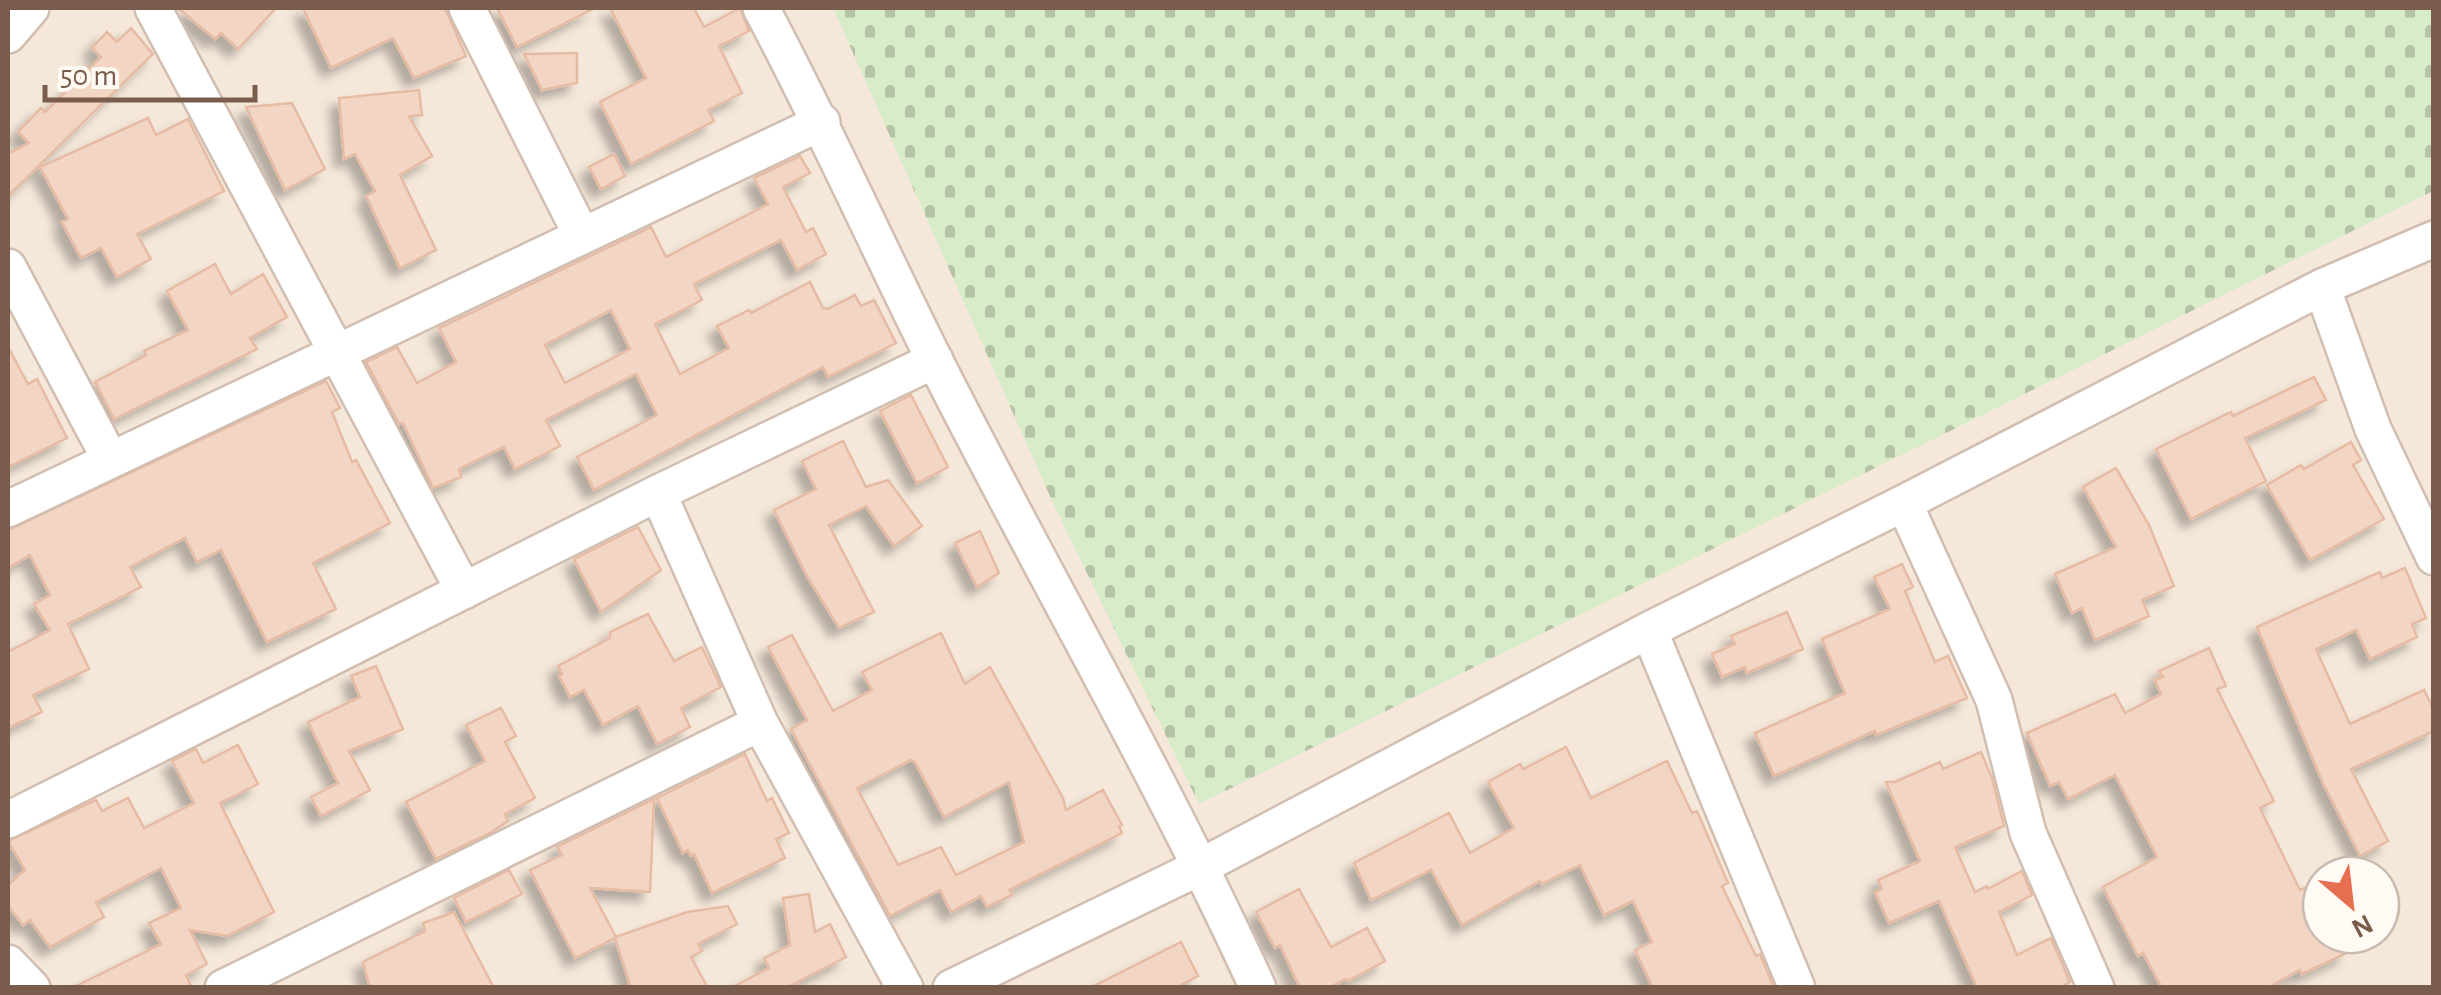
<svg xmlns="http://www.w3.org/2000/svg" width="2441" height="995" viewBox="0 0 2441 995" font-family="'Alegreya Sans',sans-serif">
	<defs>
		<pattern id="cemetery-stones" width="16" height="16" patternUnits="userSpaceOnUse" patternTransform="scale(2.5)"><rect width="16" height="16" fill="#d8ecc9"/><path d="M2 7V4a2 2 0 0 1 4 0v3zM10 15v-3a2 2 0 0 1 4 0v3z" fill="#b4c2a5"/></pattern>
		<filter id="shadow"><feDropShadow dx="-9" dy="9" stdDeviation="5" flood-color="#0004"/></filter>
	</defs>
	<rect width="100%" height="100%" fill="#fdf6ec"/>
	<path fill="#f5e8da" fill-rule="evenodd" d="M8,8h2425v979h-2425zM2321,875h60v60h-60z"/>
	<path fill="url(#cemetery-stones)" d="M833,8h1600v183l-1234,613 -146,-301z"/>
	<path fill="#f3d5c3" stroke="#e6bba3" stroke-width="2.5" fill-rule="evenodd" filter="url(#shadow)" d="M178,8h98l-38,41 -17,-16 -6,6z
		M303,8h142l21,48 -52,22 -21,-40 -62,30z
		M497,8h98l-78,39z
		M610,8h84l10,19 36,-19 9,23 -30,15 23,47 -34,17 6,11 -83,43 -31,-62 46,-24z
		M131,28l22,26 -145,142v-42l21,-11 -11,-11 23,-24 4,4 56,-55 -9,-9 15,-16 10,10z
		M577,53v30l-35,7 -18,-36z
		M419,90l3,25 -13,1 23,40 -32,19 36,75 -36,18 -34,-72 9,-5 -20,-37 -11,5 -5,-61z
		M292,103l33,66 -40,21 -39,-83z
		M148,118l8,17 32,-16 36,72 -87,43 14,25 -34,18 -16,-29 -20,10 -19,-36 6,-3 -28,-52z
		M614,154l11,22 -24,13 -12,-22z
		M800,156l10,17 -27,14 23,45 7,-4 13,26 -29,16 -16,-30 -87,44 8,16 -47,24 25,50 49,-26 -12,-22 32,-16 2,3 59,-31 13,26 5,1 27,-14 6,11 13,-6 22,43 -68,34 -5,-10 -229,123 -17,-33 80,-42 -21,-41 -90,46 14,26 -45,23 -11,-22 -45,22 2,8 -28,11 -30,-65 -4,1 -33,-62 31,-15 20,36 39,-21 -17,-34 212,-101 15,30 102,-53 -14,-26zM611,310l19,39 -65,34 -20,-38z
		M215,264l16,30 32,-20 24,43 -37,21 7,11 -143,70 -19,-37 51,-27 -2,-4 44,-21 -21,-39z
		M8,347l20,37 9,-5 30,59 -59,29z
		M2314,377l12,23 -81,38 21,43 -75,38 -35,-70 75,-37 2,4z
		M326,381l14,27 -8,4 20,50 4,-2 34,63 -77,40 23,46 -69,33 -46,-92 -24,12 -12,-24 -55,29 11,20 -73,37 21,45 -56,26 9,17 -34,16v-76l42,-22 -16,-26 16,-9 -20,-40 -22,13v-38z
		M911,395l37,72 -31,16 -37,-72z
		M843,441l23,46 22,-7 34,46 -28,20 -28,-40 -37,19 45,87 -35,16 -31,-50 -34,-68 42,-21 -14,-28z
		M2351,442l10,18 -8,5 31,54 -74,41 -43,-75 34,-20 3,4z
		M2116,468l33,57 25,61 -32,14 7,16 -54,24 -13,-32 -10,5 -17,-39 61,-27 -33,-60z
		M638,527l23,43 -60,42 -27,-53z
		M980,531l19,42 -22,14 -22,-44z
		M1902,564l11,23 -8,4 30,71 13,-6 19,42 -91,37 -1,-4 -101,45 -19,-43 90,-40 -23,-54 68,-30 -16,-32z
		M2405,568l21,50 -14,6 5,13 -47,22 -14,-29 -40,19 34,75 74,-34 10,20v21l-83,38 37,72 -28,15 -37,-73 -66,-156 123,-55 2,6z
		M1787,612l16,37 -56,24 -2,-6 -23,10 -10,-23 23,-10 -4,-8z
		M648,614l26,47 28,-14 19,40 -40,21 9,19 -33,17 -19,-38 -35,19 -19,-35 -14,7 -11,-21 3,-2 -4,-8 52,-28v-6z
		M941,633l24,51 25,-17 73,131 3,12 37,-20 19,35 -3,1 3,7 -113,57 3,5 -25,12 -6,-11 -30,16 -11,-22 -50,26 -99,-187 16,-9 -39,-73 24,-12 41,76 39,-21 -10,-18zM911,760l4,2 29,55 65,-35 15,60 -68,33 -15,-28 -43,18 -41,-77z
		M2209,648l17,38 -9,3 57,112 -14,7 40,82 15,-6 6,13v38h18l8,18 -45,21 -2,-4 -33,18h-105l-19,-35 -5,3 -35,-69 54,-30 -42,-82 -47,24 -9,-17 -9,4 -23,-53 88,-39 10,19 36,-19 -6,-14 8,-3 -4,-6z
		M376,666l27,63 -54,22 21,39 -49,26 -10,-19 27,-14 -30,-61 52,-25 -9,-21z
		M501,708l15,28 -11,6 30,56 -30,16 3,7 -18,12 -54,26 -30,-57 79,-41 -19,-36z
		M238,745l20,39 -38,19 54,109 -47,24 -37,-6 17,34 -21,11 6,13h-120l89,-44 -12,-21 32,-15 -20,-40 -65,34 8,15 -54,30 -20,-27 -7,5 -15,-19v-21l17,-15 -17,-29 88,-41 6,11 26,-13 16,30 50,-25 -22,-42 24,-12 7,14z
		M1566,747l25,51 76,-37 25,52 5,-2 31,72 -6,3 34,70 4,-2 14,34h-121l-18,-38 17,-8 -19,-41 -29,14 -24,-50 -38,19 -2,-3 -78,44 -31,-55 -60,30 -17,-37 95,-50 21,40 44,-25 -26,-46 32,-18 3,5z
		M1981,752l11,26 12,48 -49,21 20,45 12,-6 1,3 34,-18 10,24 -33,17 18,43 34,-17 19,44 -10,6h-83l-38,-87 -50,22 -14,-31 7,-3 -4,-9 42,-19 -34,-79h9l45,-20 3,7z
		M745,754l22,47 5,-3 17,35 -13,6 9,19 -73,35 -18,-39 -3,2 -3,-6 -5,3 -26,-55z
		M654,799l-4,93 -60,-4 26,49 71,-25 41,-6 9,18 -39,20 4,7 -11,6 17,31h-77l-16,-50 -40,20 -45,-88 32,-15 -5,-8z
		M509,870l13,24 -56,28 -12,-24z
		M1299,889l32,58 36,-19 18,33 -37,20 -2,-2 -18,9h-28l-20,-43 -5,3 -19,-36z
		M809,894l6,38 15,-8 16,33 -60,31h-55l38,-20 -5,-10 26,-13 -7,-47z
		M454,912l40,76h-124l-7,-26 62,-31 -2,-8z
		M1181,942l17,34 -23,12h-85z"/>
	<g fill="none" stroke-linecap="round" stroke-linejoin="round">
		<g stroke="#d1beb0" stroke-width="40">
			<path id="minor" d="M153,8l311,583
				M467,8l115,228
				M761,8c62,116 115,235 174,353 106,210 225,413 323,627
				M8,35l23,-27
				M8,267l102,192
				M2322,287l51,142 61,128
				M658,493l102,230 145,265
				M1904,503l90,197 34,133 68,155
				M8,509l814,-387
				M1649,630l148,358
				M8,820l650,-327 277,-133
				M8,963l24,25
				M223,988l537,-265
				M951,988l251,-122 447,-236 255,-127 418,-216 112,-48"/>
		</g>
		<use href="#minor" stroke="#fff" stroke-width="35"/>
	</g>
	<rect width="2441" height="995" fill="none" stroke="#7a5c4d" stroke-width="20"/>
	<g transform="translate(2351 905) rotate(152)"><circle r="48" fill="#fffaf3" stroke="#cabbb1" stroke-width="2.5"/>
	<path d="M0-8L18 38L0 25L-18 38Z" fill="#e76f51"/>
	<text y="-15" font-size="28" font-weight="bold" text-anchor="middle" fill="#7a5c4d">N</text>
	</g>
	<path d="M45 85v15h210v-15" fill="none" stroke="#7a5c4d" stroke-width="5"/>
	<text x="60" y="85" font-size="30" fill="#7a5c4d" stroke="#fffaf3" stroke-width="8" paint-order="stroke">50 m</text>
</svg>
